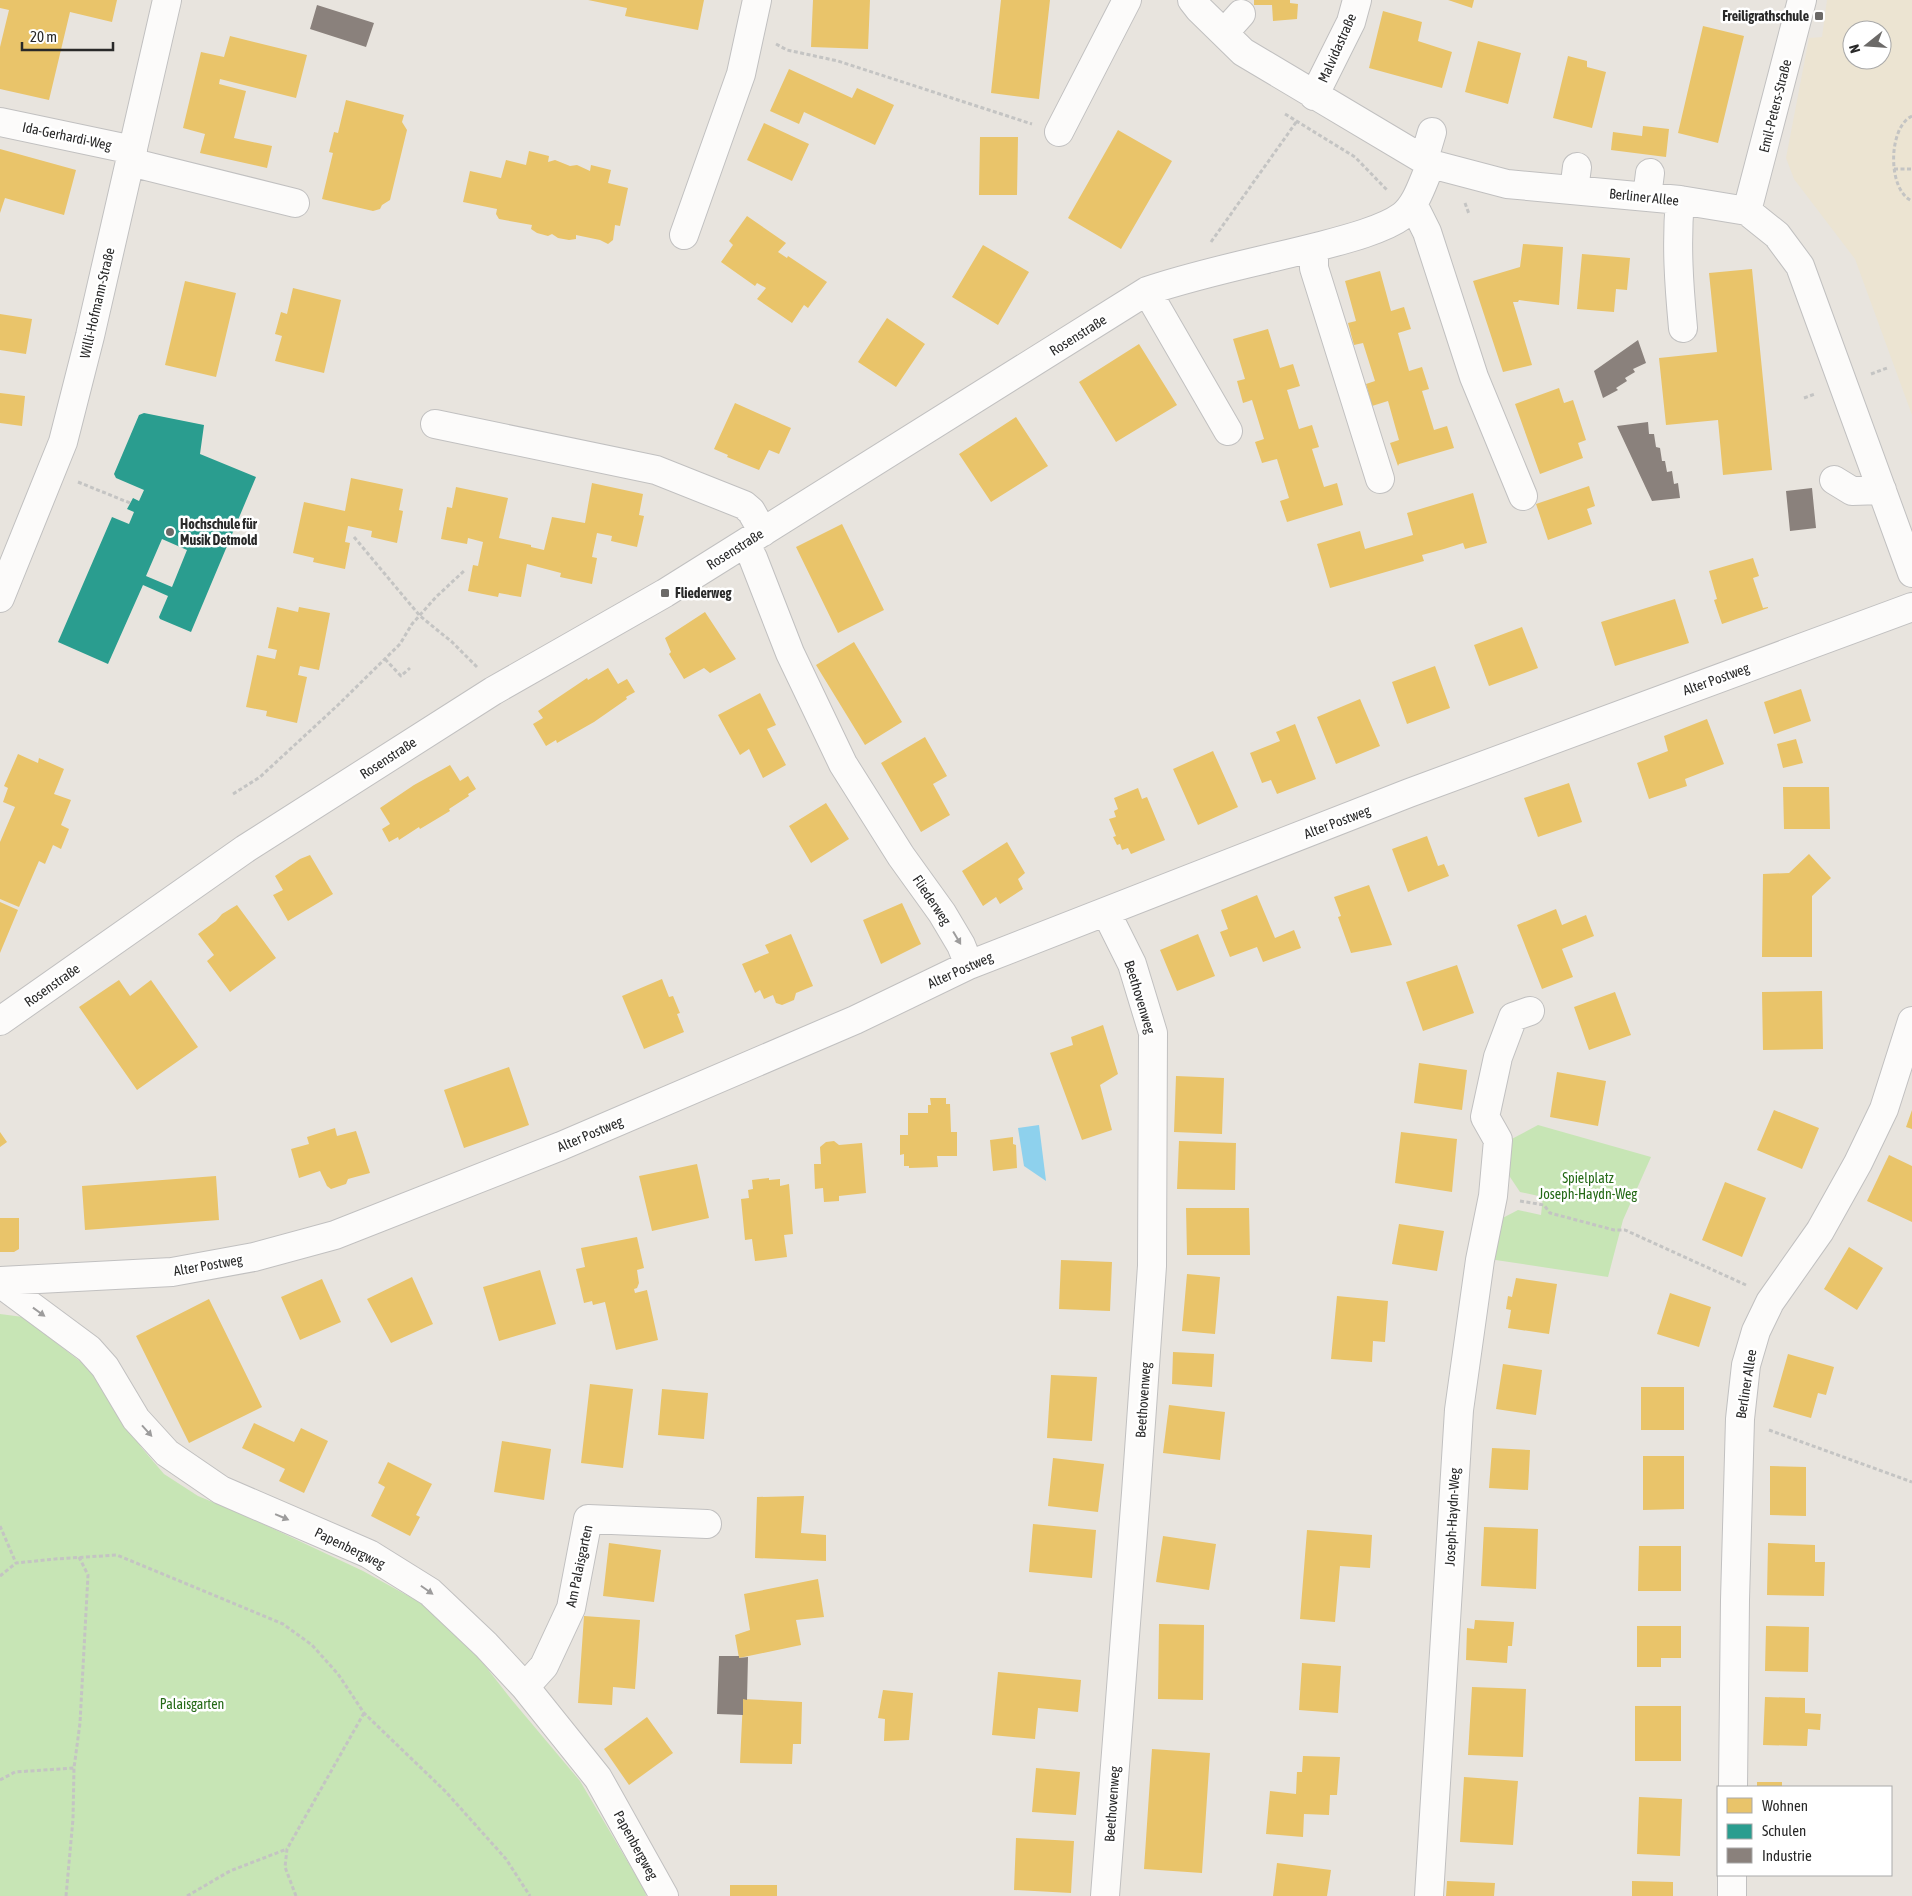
<svg xmlns="http://www.w3.org/2000/svg" width="1912" height="1896" viewBox="0 0 1912 1896" font-family="'Asap Condensed',sans-serif">
	<rect width="100%" height="100%" fill="#e8e4de"/>
	<path fill="#ece4d2" fill-rule="evenodd" d="M1827,0h85v415l-57,-156 -61,-80 -8,-21 23,-120 13,-1zM1852,30h30v30h-30z"/>
	<path fill="#c7e5b5" d="M1538,1125l113,32 -28,63 -15,57 -119,-18 6,-37 23,-12 23,5 2,-18 -23,-5 -18,-27 4,-23z
		M0,1314l23,3 72,56 46,74 23,27 34,22 48,20 117,55 58,32 51,46 39,50 69,82 65,110 1,5h-646z"/>
	<path fill="#8ed1ed" d="M1039,1125l7,56 -22,-15 -6,-38z"/>
	<path fill="#e9c46a" d="M0,0h117l-5,22 -42,-10 -21,88 -49,-11v-42l9,-37 -9,-2z
		M588,0h116l-6,30 -73,-14 2,-8z
		M813,0h57l-2,49 -57,-2z
		M1001,0h49l-11,99 -48,-6z
		M1254,0h36v3l8,1 -1,15 -24,2 -1,-16h-18z
		M1448,0h26l-2,8z
		M1383,11l39,11 -4,19 34,11 -10,36 -73,-20z
		M1703,26l41,10 -26,107 -40,-10z
		M230,36l77,19 -11,43 -76,-19 -1,5 27,7 -12,47 38,8 -5,22 -67,-15 5,-19 -22,-6 18,-76 23,5z
		M1478,41l43,12 -13,51 -43,-12z
		M1568,56l19,5v6l19,5 -14,56 -39,-10z
		M789,69l63,29 5,-10 37,17 -19,40 -71,-33 -5,12 -29,-13z
		M346,100l58,15 -2,7 5,8 -17,70 -8,5 -2,4 -7,2 -51,-12 11,-46 -4,-1 5,-20 4,1z
		M764,123l45,21 -17,37 -45,-21z
		M1643,126l26,3 -3,28 -55,-7 2,-18 29,4z
		M1118,130l54,31 -51,88 -53,-31z
		M980,137h38l-1,58h-38z
		M0,149l76,21 -12,45 -59,-17 -5,15z
		M529,151l20,5 -1,6 7,-2 15,6 7,-1 13,6 1,-6 20,5 -3,13 20,5 -8,38 -5,-1 -2,15 -5,4 -8,-4 -24,-5v4l-7,1 -11,-2 -6,-4 -4,2 -11,-3 -6,-4 1,-4 -33,-6 -3,-5 1,-5 -34,-7 7,-31 31,7 5,-18 20,5z
		M747,216l39,27 -8,9 9,6 1,-2 39,26 -19,26 -4,-3 -12,18 -35,-24 9,-11 -9,-5 -2,3 -34,-24 12,-17 -4,-4z
		M1523,244l40,3 -4,58 -40,-5 -1,2h-5l19,63 -29,7 -30,-91 47,-14z
		M983,245l46,27 -31,53 -46,-28z
		M1582,254l48,4 -3,32 -11,-1 -2,23 -37,-3z
		M1752,269l20,201 -49,5 -5,-55 -52,5 -7,-67 58,-6 -8,-79z
		M1380,271l11,40 13,-4 7,22 -13,4 11,38 13,-4 7,22 -7,2 12,39 13,-4 7,22 -55,16 -1,2 -8,-23 9,-3 -11,-39 -16,5 -6,-22 9,-3 -12,-38 -9,2 -6,-22 8,-2 -11,-40z
		M185,281l51,12 -20,84 -51,-12z
		M293,288l48,12 -17,73 -49,-12 7,-25 -7,-2 6,-22 6,2z
		M0,314l32,5 -6,35 -26,-4z
		M887,318l38,26 -29,43 -38,-25z
		M1268,329l12,39 13,-4 7,22 -13,4 12,39 13,-4 7,22 -7,2 12,38 13,-4 6,22 -56,17 -7,-21 9,-3 -12,-39 -15,4 -7,-21 9,-3 -12,-39 -9,3 -6,-22 8,-2 -12,-40z
		M1139,344l38,61 -61,37 -37,-60z
		M1559,388l5,15 9,-3 13,40 -8,3 5,15 -43,16 -25,-70z
		M0,393l25,3 -3,30 -22,-3z
		M735,403l56,25 -12,26 -10,-4 -10,20 -32,-13 1,-2 -14,-6z
		M1016,417l32,49 -57,36 -32,-48z
		M351,478l52,11 -4,21 4,1 -6,32 -26,-6 1,-6 -24,-5 -3,16 5,1 -5,26 -32,-7 1,-4 -21,-5 11,-51 41,9z
		M592,483l51,11 -4,21 5,1 -7,31 -26,-6 1,-5 -15,-3 -5,24 5,1 -5,26 -32,-7 1,-4 -34,-9 -6,33 -22,-4 -1,4 -30,-6 5,-26 5,1 5,-24 -15,-4 -1,6 -26,-5 6,-32 5,1 4,-21 52,11 -9,40 32,7v2l13,3 8,-33 33,6z
		M1589,486l6,20 -8,3 5,15 -44,16 -12,-36z
		M1473,493l14,50 -22,6 -2,-6 -19,6 -22,6 2,6 -94,27 -13,-44 43,-13 5,18 48,-14 -6,-22z
		M842,524l42,86 -46,23 -42,-86z
		M1753,558l6,18 -6,2 10,30 5,-1v1l-46,16 -8,-24 3,-1 -8,-28z
		M1675,599l14,44 -74,23 -14,-44z
		M277,607l21,5 1,-5 31,6 -11,57 -19,-4 -2,9 9,2 -10,46 -31,-7 1,-5 -21,-4 11,-52 18,4 2,-9 -9,-2z
		M705,612l31,47 -26,14 -6,-5 -20,11 -15,-25 2,-2 -6,-14z
		M1522,627l16,41 -49,18 -15,-41z
		M854,642l48,80 -37,23 -49,-80z
		M1435,666l15,42 -43,16 -15,-42z
		M608,668l10,16 9,-5 8,13 -9,5 1,2 -33,23 -37,21 -1,-3 -10,6 -13,-22 10,-6 -5,-7 49,-33 1,2z
		M1801,689l10,32 -37,13 -10,-32z
		M760,693l16,32 -9,4 19,36 -23,13 -14,-29 -9,6 -22,-40z
		M1360,699l20,47 -44,18 -19,-47z
		M1707,719l17,45 -39,15 2,7 -38,13 -12,-36 31,-12 -4,-15z
		M1295,724l21,55 -39,15 -6,-14 -9,3 -12,-30 30,-12 -4,-9z
		M925,737l22,39 -14,8 17,31 -29,17 -40,-69z
		M1796,739l7,24 -20,5 -6,-24z
		M1213,751l25,56 -40,18 -25,-56z
		M18,754l20,9 1,-5 25,11 -10,25 17,6 -10,25 8,4 -8,20 -8,-4 -8,19 -6,-3 -20,46 -19,-8v-57l15,-35 -12,-5 5,-14 -4,-2z
		M450,765l10,16 8,-5 8,13 -8,5 1,2 -20,13 1,2 -30,18 -1,-2 -20,13 -1,-3 -9,5 -7,-13 8,-5 -10,-16 34,-23z
		M1569,783l13,39 -44,15 -14,-39z
		M1783,787h46l1,42h-46z
		M1138,788l4,11 5,-2 18,43 -34,14 -3,-6 -6,2 -2,-6 -3,1 -4,-8 3,-1 -7,-17 7,-2 -2,-6 4,-2 -4,-11z
		M826,803l23,36 -38,24 -22,-37z
		M1427,836l11,30 6,-2 5,12 -41,16 -16,-43z
		M1007,842l18,31 -7,6 5,10 -23,15 -4,-7 -13,9 -21,-35z
		M1809,854l22,24 -19,18v61h-50l1,-83 26,-1z
		M310,855l23,39 -45,27 -15,-26 10,-5 -8,-14 25,-17z
		M1369,885l23,60 -41,8 -13,-36 3,-1 -7,-19z
		M1257,895l18,43 19,-8 7,18 -38,14 -6,-15 -27,10 -10,-25 8,-3 -7,-19z
		M0,902l18,8 -18,43z
		M902,903l19,41 -40,20 -18,-44z
		M237,905l39,53 -46,34 -23,-31 7,-6 -16,-21 18,-13 6,-7z
		M1556,909l6,16 24,-10 8,21 -32,13 11,28 -31,12 -25,-64z
		M791,934l22,52 -17,7 -2,7 -12,5 -6,-2 -3,-8 -9,4 -4,-9 -5,3 -13,-29 27,-11 -4,-8z
		M1198,934l17,42 -38,15 -17,-41z
		M1457,965l17,48 -51,18 -17,-49z
		M662,979l7,18 4,-1 7,17 -3,1 7,18 -40,17 -22,-53z
		M119,980l11,16 21,-16 47,67 -61,43 -58,-83z
		M1822,991l1,58 -60,1 -1,-58z
		M1615,992l16,43 -42,15 -15,-43z
		M1103,1025l15,49 -18,11 12,45 -30,10 -32,-87 23,-8 -2,-8z
		M1419,1063l48,7 -5,40 -48,-7z
		M509,1067l20,58 -65,23 -20,-58z
		M1557,1072l49,9 -8,45 -48,-9z
		M1176,1076l48,2 -2,56 -48,-2z
		M930,1098h16v6h4l1,28h6v24h-20l1,11 -29,1v-2h-5v-12l-4,1v-20h8v-22h20v-8h3z
		M1774,1110l45,18 -17,41 -45,-19z
		M1912,1110v19l-6,-2z
		M335,1128l2,8 19,-5 14,42 -22,6 -2,5 -15,5 -4,-3 -7,-15 -21,7 -8,-29 18,-5 -2,-7z
		M0,1132l7,10 -7,5z
		M1401,1132l56,7 -5,53 -57,-9z
		M1013,1137v7l3,1 1,23 -24,3 -3,-31z
		M834,1141l5,4 23,-2 4,50 -27,3v5l-15,1 -1,-14 -8,1 -1,-25h7l-1,-17 6,-5z
		M1179,1141l57,2 -1,47 -58,-1z
		M1889,1155l23,11v56l-45,-21z
		M697,1164l12,54 -57,13 -13,-55z
		M216,1176l3,44 -134,10 -3,-44z
		M769,1178v2l11,-1v7l9,-2 4,50 -9,1 3,22 -32,4 -3,-22 -7,1 -4,-41 8,-1 -1,-8 5,-1 -1,-9z
		M1725,1182l41,16 -24,59 -40,-17z
		M1186,1208h63l1,47h-63z
		M0,1218h19v31l-5,3h-14z
		M1399,1224l45,7 -7,40 -45,-7z
		M637,1237l7,31 -7,2 2,13 -2,5 -3,1 1,4 12,-3 11,50 -42,10 -11,-48 -12,3 -1,-4 -8,2 -8,-34 9,-2 -4,-19z
		M1849,1247l34,21 -26,42 -33,-21z
		M1061,1260l51,2 -2,49 -51,-2z
		M540,1270l16,54 -57,17 -16,-54z
		M1187,1274l33,3 -5,57 -33,-3z
		M412,1277l21,47 -42,19 -24,-44z
		M1516,1278l41,6 -8,50 -41,-6 3,-18 -5,-1 2,-13 4,1z
		M322,1279l19,43 -41,18 -19,-43z
		M1670,1293l41,14 -12,40 -42,-13z
		M1337,1296l51,5 -3,41 -12,-1 -1,21 -41,-3z
		M209,1299l53,108 -73,36 -53,-107z
		M1173,1352l41,2 -2,33 -40,-3z
		M1788,1354l46,13 -8,28 -8,-2 -7,25 -38,-11z
		M1503,1364l39,6 -6,45 -40,-6z
		M1051,1375l46,2 -5,64 -45,-3z
		M590,1384l43,5 -10,79 -42,-5z
		M1641,1387h43v43h-43z
		M662,1389l46,4 -4,46 -46,-4z
		M1169,1405l56,7 -5,48 -57,-7z
		M254,1423l40,19 7,-14 27,13 -24,52 -25,-12 6,-12 -43,-21z
		M502,1441l49,8 -7,51 -50,-8z
		M1492,1448l38,2 -2,40 -39,-2z
		M1643,1456h41v53l-41,1z
		M1053,1458l51,6 -6,48 -50,-6z
		M388,1462l44,22 -16,31 4,2 -10,19 -39,-20 14,-29 -7,-4z
		M1770,1466l36,1v49l-36,-1z
		M804,1496l-3,37 25,2v26l-71,-3 2,-61z
		M1033,1524l63,6 -4,48 -63,-6z
		M1484,1527l54,2 -2,60 -55,-3z
		M1307,1530l65,5 -2,33 -30,-2 -5,56 -35,-3z
		M1163,1536l53,8 -7,46 -53,-8z
		M609,1543l52,7 -7,52 -51,-6z
		M1768,1543l47,2v17h10l-1,34 -57,-1z
		M1639,1546h42v45h-43z
		M818,1579l6,38 -28,3 5,25 -62,13 -4,-23 15,-5 -6,-36z
		M584,1616l56,4 -5,69 -22,-2 -1,18 -34,-2z
		M1475,1620l39,2 -2,24h-4l-1,17 -41,-3 1,-32 7,1z
		M1159,1624l45,1 -1,75 -45,-1z
		M1637,1626h44v32h-20v9h-24z
		M1766,1626l43,1 -1,45 -43,-1z
		M1302,1663l39,3 -3,47 -39,-3z
		M998,1672l83,8 -3,32 -40,-4 -3,31 -43,-4z
		M1472,1687l54,2 -3,68 -55,-2z
		M883,1690l30,3 -4,47 -25,1 1,-22 -7,-1z
		M1765,1697l40,1v15l16,1 -1,16 -12,-1 -1,17 -44,-1z
		M743,1699l59,3 -1,42h-8l-1,20 -52,-1z
		M1635,1706h46v55h-46z
		M647,1717l26,36 -44,32 -25,-36z
		M1152,1749l58,4 -8,120 -58,-4z
		M1303,1756l37,1 -3,38h-7l-1,20 -25,-1 -1,23 -37,-3 4,-43 26,3 1,-22h5z
		M1036,1768l44,4 -4,43 -44,-3z
		M1464,1777l54,4 -5,64 -53,-3z
		M1757,1782h25v5h-25z
		M1639,1797l43,2 -2,57 -43,-2z
		M1016,1838l58,3 -3,52 -57,-3z
		M1277,1863l54,7 -4,26h-54z
		M1447,1881l48,2 -1,13h-48z
		M1632,1881l41,1v14h-41z
		M730,1885h47v11h-47z"/>
	<path fill="#2a9d8f" fill-rule="evenodd" d="M144,413l60,12 -4,29 56,23 -65,155 -31,-13 -1,-2 9,-21 -25,-11 -35,79 -50,-22 54,-125 17,7 5,-12 -7,-3 6,-11 6,3 5,-11 -28,-12 -2,-4 25,-59zM162,539l25,11 -15,37 -26,-11z"/>
	<path fill="#8a817c" d="M317,5l57,18 -8,24 -56,-18z
		M1638,340l8,23 -13,6 2,3 -10,6 2,3 -11,7 2,2 -15,8 -9,-27z
		M1648,422l1,12h5l2,13 4,1 2,13h3l2,11 5,-1 2,13 4,-1 2,15 -28,3 -35,-75z
		M1812,488l4,40 -26,3 -4,-40z
		M719,1656h20v2l9,-1 -1,43 -4,-1v16l-26,-1z"/>
	<g fill="none" stroke-linecap="round" stroke-linejoin="round">
		<g stroke="#c1c0c0" stroke-width="30">
			<path id="minor" d="M1192,0l7,9 44,43 188,112 76,20 173,16 67,11 30,24 23,31 112,307
				M1224,33l17,-19
				M1314,96l37,-74 6,-22
				M0,122l133,28
				M1059,132l68,-132
				M1424,159l8,-27
				M130,162l165,41
				M1574,190l3,-23
				M1647,197l3,-24
				M1680,200c-4,44 -1,85 3,128
				M1413,204l14,28 47,145 49,119
				M1747,211l55,-211
				M684,235l57,-161 16,-74
				M1314,248v20l66,211
				M1147,291l81,140
				M435,424l221,46 88,35 7,6 12,21
				M1834,480l18,11 30,-1
				M745,543l8,15 37,95 53,111 58,92 41,57 19,32 8,20
				M0,598l63,-156 27,-106 77,-336
				M0,1021l245,-172 248,-158 172,-98 482,-302c56,-19 115,-30 173,-45 23,-6 63,-16 82,-30 15,-11 21,-35 29,-52
				M0,1281l172,-9 82,-15 81,-22 226,-89 294,-126 114,-55 440,-172 503,-186
				M0,1283l89,66 16,18 31,52 31,34 54,37 148,64 61,38 56,53 39,42 73,91 66,118
				M525,1687l19,-21 27,-58 17,-89 119,5
				M1733,1787l2,-187 5,-181 6,-54 10,-34 14,-29 50,-71 38,-68 26,-54 28,-88
				M1105,1896l31,-403 16,-227 1,-233 -21,-69 -26,-52
				M1429,1896l30,-486 21,-150 13,-64 5,-56 -13,-23 13,-60 15,-40 17,-6
				M1732,1896v-21"/>
		</g>
		<path stroke="#c4c4c3" stroke-width="3" stroke-dasharray="4 2.5" stroke-linecap="butt" d="M776,44l11,6 51,11 194,63
			M1285,114l70,43 32,33
			M1912,116c-24,11 -25,74 0,85
			M1894,169h18
			M1465,203l4,11
			M1211,242l86,-121
			M1871,374l16,-6
			M1804,398l11,-4
			M78,482l52,21
			M354,537l66,79 32,26 25,25
			M385,659l16,17 9,-8
			M233,794l27,-17 78,-72 62,-61 12,-20 24,-27 29,-27
			M1520,1201l24,4 6,8 64,17h11l121,55
			M1769,1430l143,52
			M0,1526l16,37 39,-4 62,-4 166,69 29,21 26,29 26,39 82,79 60,67 24,37
			M0,1576l16,-13
			M0,1780l15,-8 59,-4 6,-45 8,-148 -9,-18
			M66,1896l7,-77 1,-51
			M187,1896l43,-25 57,-22
			M296,1896l-11,-29 2,-18 77,-136"/>
		<use href="#minor" stroke="#fcfbfa" stroke-width="28"/>
	</g>
	<defs><path id="oneway-solid" d="M-6-.8H1V-3.2L6.5 0L1 3.2V.8H-6Z" transform="scale(1.25)"/></defs>
	<g fill="#9d9c9c">
		<use href="#oneway-solid" transform="translate(957 938) rotate(59)"/>
		<use href="#oneway-solid" transform="translate(39 1312) rotate(36)"/>
		<use href="#oneway-solid" transform="translate(147 1431) rotate(48)"/>
		<use href="#oneway-solid" transform="translate(282 1517) rotate(23)"/>
		<use href="#oneway-solid" transform="translate(427 1590) rotate(35)"/>
	</g>
	<g fill="#6c6a68" stroke="#fff" stroke-width="2">
		<rect x="1814" y="11" width="10" height="10" rx="2.5"/>
		<circle cx="170" cy="532" r="5"/>
		<rect x="660" y="588" width="10" height="10" rx="2.5"/>
	</g>
	<g text-anchor="middle" dominant-baseline="central" stroke-width="5" stroke-linejoin="round" paint-order="stroke">
		<g font-size="14" font-weight="bold" fill="#292929" stroke="#fff" text-anchor="start">
			<text x="1809" y="16" text-anchor="end">Freiligrathschule</text>
			<text x="180" y="524">Hochschule für<tspan x="180" dy="16">Musik Detmold</tspan></text>
			<text x="675" y="593">Fliederweg</text>
		</g>
		<g font-size="14" fill="#292929" stroke="#fff">
			<text transform="translate(1337 48) rotate(-66)">Malvidastraße</text>
			<text transform="translate(1775 106) rotate(-76)">Emil-Peters-Straße</text>
			<text transform="translate(67 136) rotate(12)">Ida-Gerhardi-Weg</text>
			<text transform="translate(1644 197) rotate(6)">Berliner Allee</text>
			<text transform="translate(97 303) rotate(-77)">Willi-Hofmann-Straße</text>
			<text transform="translate(1078 335) rotate(-32)">Rosenstraße</text>
			<text transform="translate(735 549) rotate(-32)">Rosenstraße</text>
			<text transform="translate(1716 679) rotate(-20)">Alter Postweg</text>
			<text transform="translate(388 758) rotate(-33)">Rosenstraße</text>
			<text transform="translate(1337 822) rotate(-21)">Alter Postweg</text>
			<text transform="translate(932 900) rotate(56)">Fliederweg</text>
			<text transform="translate(960 970) rotate(-24)">Alter Postweg</text>
			<text transform="translate(52 985) rotate(-35)">Rosenstraße</text>
			<text transform="translate(1140 997) rotate(73)">Beethovenweg</text>
			<text transform="translate(590 1134) rotate(-23)">Alter Postweg</text>
			<text transform="translate(208 1265) rotate(-10)">Alter Postweg</text>
			<text transform="translate(1746 1384) rotate(-81)">Berliner Allee</text>
			<text transform="translate(1143 1400) rotate(-86)">Beethovenweg</text>
			<text transform="translate(1452 1517) rotate(-87)">Joseph-Haydn-Weg</text>
			<text transform="translate(350 1548) rotate(26)">Papenbergweg</text>
			<text transform="translate(579 1566) rotate(-78)">Am Palaisgarten</text>
			<text transform="translate(1112 1804) rotate(-86)">Beethovenweg</text>
			<text transform="translate(636 1845) rotate(61)">Papenbergweg</text>
		</g>
		<g font-size="14" fill="#246916" stroke="#fff">
			<text x="1588" y="1178">Spielplatz<tspan x="1588" dy="16">Joseph-Haydn-Weg</tspan></text>
			<text x="192" y="1704">Palaisgarten</text>
		</g>
	</g>
	<rect x="1717" y="1786" width="175" height="90" fill="#ffffff" stroke="#a9a9a9"/>
	<rect x="1727" y="1798" width="25" height="15" fill="#e9c46a" stroke="#a9a9a9"/>
	<text x="1762" y="1811" font-size="15" fill="#292929">Wohnen</text>
	<rect x="1727" y="1824" width="25" height="15" fill="#2a9d8f" stroke="#a9a9a9"/>
	<text x="1762" y="1836" font-size="15" fill="#292929">Schulen</text>
	<rect x="1727" y="1848" width="25" height="15" fill="#8a817c" stroke="#a9a9a9"/>
	<text x="1762" y="1861" font-size="15" fill="#292929">Industrie</text>
	<g transform="translate(1867 45) rotate(253)"><circle r="24" fill="#ffffff" stroke="#a9a9a9"/>
	<path d="M0-4L9 19L0 12L-9 19Z" fill="#6c6a68"/>
	<text y="-8" font-size="14" font-weight="bold" text-anchor="middle" fill="#292929">N</text>
	</g>
	<path d="M22 42v8h91v-8" fill="none" stroke="#292929" stroke-width="2.5"/>
	<text x="30" y="42" font-size="15" fill="#292929" stroke="#ffffff" stroke-width="4" paint-order="stroke">20 m</text>
</svg>
